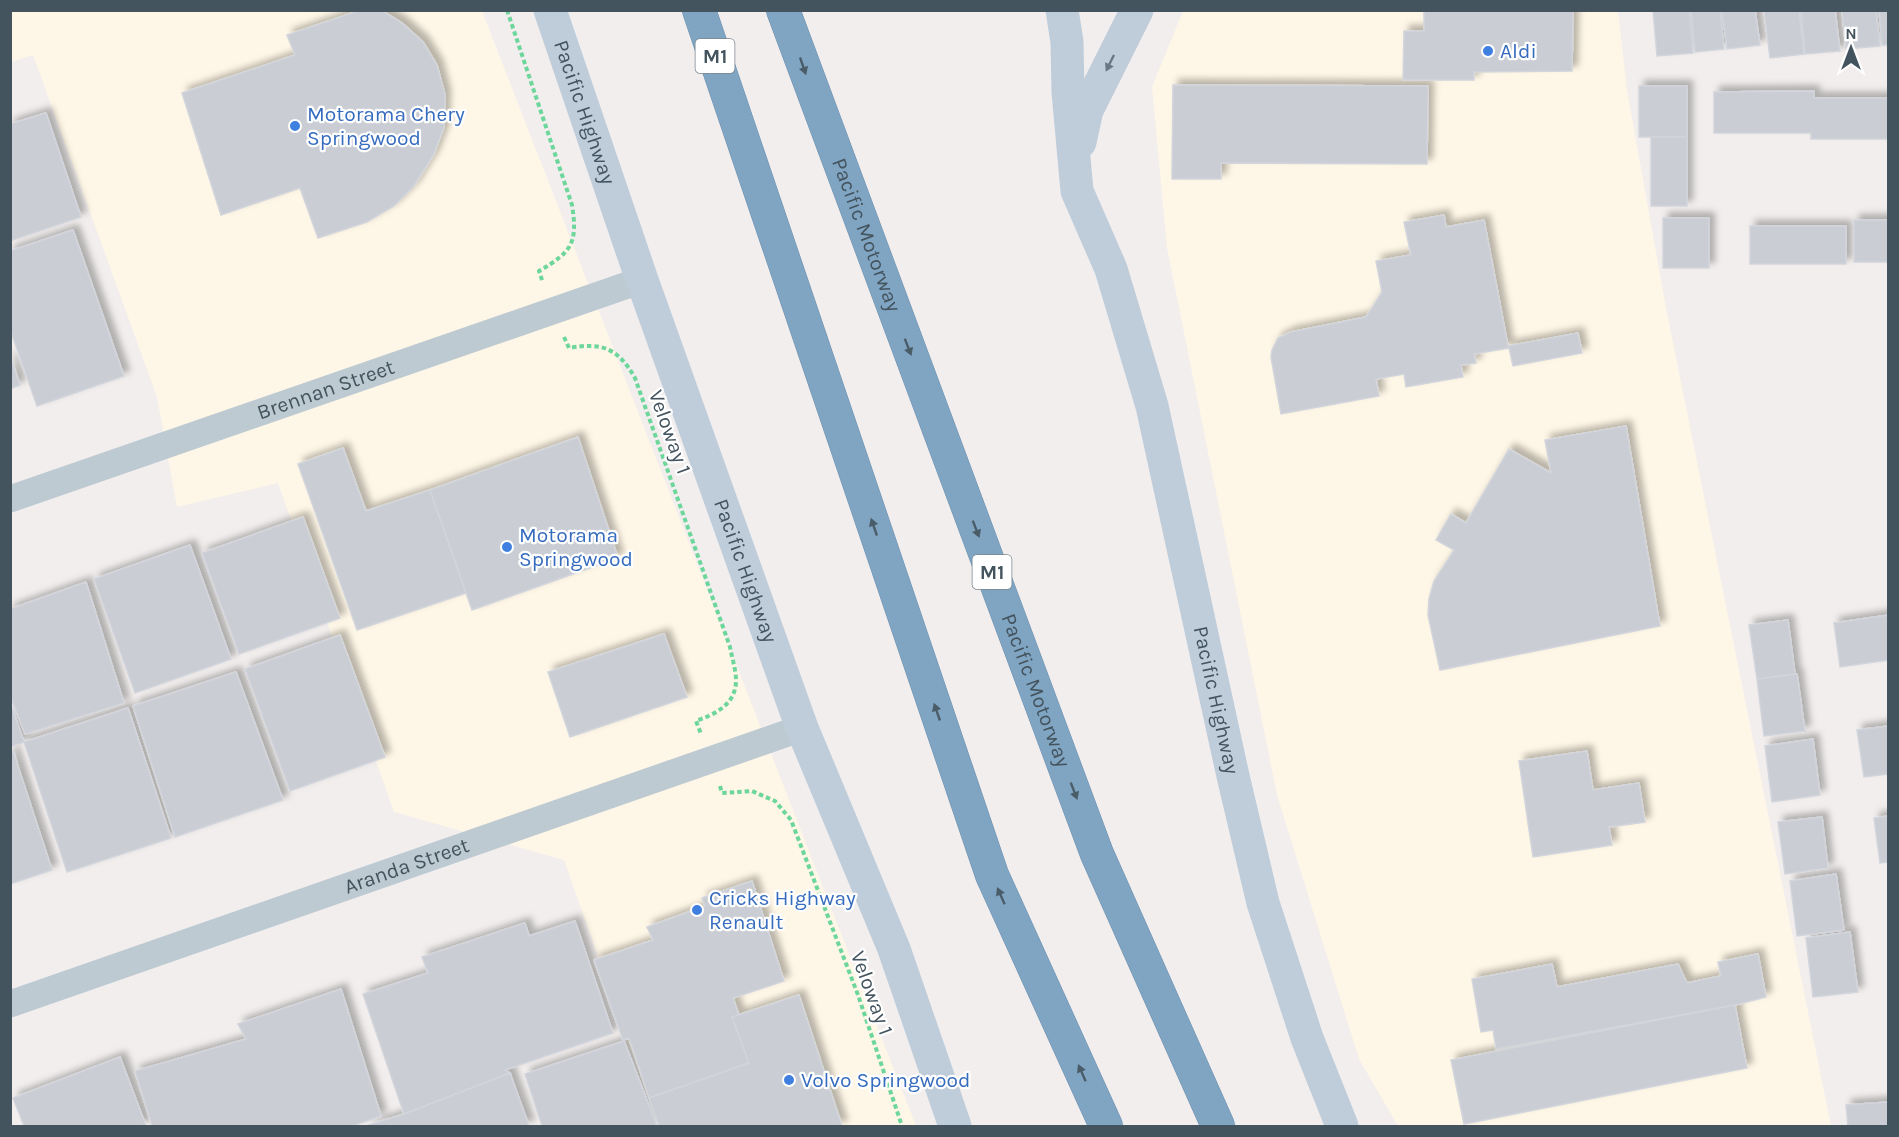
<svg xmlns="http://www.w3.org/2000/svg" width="1899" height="1137" viewBox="0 0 1899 1137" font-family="Karla,sans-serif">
	<defs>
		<filter id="shadow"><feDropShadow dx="5.5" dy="-5.5" stdDeviation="3" flood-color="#0004"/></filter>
	</defs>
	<rect width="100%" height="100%" fill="#f2eeee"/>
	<path fill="#fef6e6" d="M10,11h472l434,1115h-258l-94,-266 -170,-48 -116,-329 -101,24 -20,-110 -124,-342 -22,7z
		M1183,11h435l9,79 39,218 165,818h-433l-39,-67 -82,-264 -110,-547 -15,-161z"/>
	<path fill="#caced4" stroke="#d2d5db" stroke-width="1.5" filter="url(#shadow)" d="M361,10h20l21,13 21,19 14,23 8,30 -1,32 -10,27 -20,32 -20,20 -27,16 -49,16 -18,-50 -79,27 -39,-122 113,-38 -8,-20z
		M1424,10h149l-1,61 -98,1v8h-71l1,-49h20z
		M1653,10h36l4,43 -36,3z
		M1691,10h29l4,39 -29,3z
		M1722,10h33l5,35 -33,4z
		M1764,10h35l5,44 -34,4z
		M1801,10h34l5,41 -35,3z
		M1842,10h34l4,36 -34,3z
		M1879,10h9v35h-6z
		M1173,85l255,1 -1,78 -206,-1v16h-49z
		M1639,86h48v51h-48z
		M1814,91v7h74v41h-77v-6h-97v-41z
		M46,113l35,104 -71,24v-117z
		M1651,137h36v69h-36z
		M1444,215l2,12 38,-7 24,126 70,-13 4,20 -69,13 -4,-18 -35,6 2,9 -15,2 2,12 -57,10 -2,-13 -28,5 3,17 -98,18 -10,-57 1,-7 6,-12 13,-6 75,-15 16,-25 -6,-31 35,-6 -7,-33z
		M1663,218h46v50h-46z
		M1854,220h34v42h-34z
		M1750,226h96v38h-96z
		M73,230l51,146 -87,30 -27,-77v-78z
		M10,356l10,29 -10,4z
		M1626,426l34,200 -220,44 -12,-55 1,-16 5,-18 20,-31 -18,-10 15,-26 15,9 43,-74 42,24 -6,-33z
		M578,437l40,121 -146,52 -42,-120z
		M343,448l23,63 64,-21 36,103 -109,37 -59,-166z
		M303,517l37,101 -101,36 -37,-101z
		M190,545l41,114 -96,34 -41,-114z
		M86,582l38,121 -99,31 -15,-39v-86z
		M1888,615v45l-48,7 -6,-44z
		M1788,620l7,54 -38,5 -8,-54z
		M664,634l23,63 -117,40 -22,-65z
		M340,635l45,122 -95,34 -45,-122z
		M236,672l47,128 -108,37 -42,-131z
		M1797,674l8,57 -41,5 -7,-57z
		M10,702l14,40 -14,5z
		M128,708l43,130 -104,34 -43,-130z
		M1888,726v48l-24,3 -7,-47z
		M1813,739l7,56 -48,7 -7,-56z
		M13,751l39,119 -42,14v-132z
		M1587,751l6,39 46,-7 6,39 -36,5 3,18 -79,12 -14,-96z
		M1888,816v46l-8,1 -6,-45z
		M1822,817l6,51 -43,6 -7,-52z
		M1836,874l8,56 -47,6 -7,-55z
		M752,881l32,100 -51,17 6,17 -7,2 17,46 -100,35 -20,-60 -6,2 -29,-80 59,-20 -6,-13 58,-21 -3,-8z
		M575,921l38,112 -108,37 5,3 -106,41 -41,-120 65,-21 -6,-16 103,-34 4,13z
		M1850,932l8,60 -45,5 -7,-59z
		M1758,954l8,43 -31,8 -239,44 -3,-19 -12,2 -9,-53 80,-15 5,23 121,-23 9,19 34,-7 -3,-14z
		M341,989l40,127 -29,10h-200l-17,-55 111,-32 -8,-15z
		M799,995l43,131h-183l-10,-28 100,-35 -17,-46z
		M1735,1005l12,63 -283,56 -13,-64z
		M624,1041l33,85h-115l-17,-52z
		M120,1057l26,69h-122l-11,-28z
		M510,1073l19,53h-163l38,-12z
		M1888,1102v24h-40l-2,-21z"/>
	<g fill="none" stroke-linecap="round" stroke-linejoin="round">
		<g stroke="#6c90af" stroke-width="34">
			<g id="highway">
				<path d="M699,10l293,865 114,251"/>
				<path id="s5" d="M783,10l314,844 121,272"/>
			</g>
		</g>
		<path stroke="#6cd69b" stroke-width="4" stroke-dasharray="4.5 3" stroke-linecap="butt" d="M507,10l65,195c6,38 0,47 -33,66l4,12
			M564,337l5,11c33,-6 49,0 66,30l95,269c2,11 6,23 6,33 0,25 -21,34 -40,41l5,13
			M720,786l2,7 30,-2 23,10 16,19 67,175 44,131"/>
		<g stroke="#bdcad2" stroke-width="27">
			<path id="s1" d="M10,499l632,-219"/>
			<path id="s2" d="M10,1004l792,-276"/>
		</g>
		<g stroke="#bfcdda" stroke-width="33">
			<path id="s3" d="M550,10l92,270 160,448 92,221 61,177"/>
			<path id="s4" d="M1062,10l5,32 1,50 9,99 34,78 41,137 81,370 30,127 44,135 35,88"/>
			<path d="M1080,142l7,-32 50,-100"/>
		</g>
		<use href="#highway" stroke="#80a5c3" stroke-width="33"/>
	</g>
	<defs><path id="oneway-solid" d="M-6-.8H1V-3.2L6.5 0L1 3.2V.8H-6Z" transform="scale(1.5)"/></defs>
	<use fill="#697883" href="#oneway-solid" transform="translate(1110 63) rotate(116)"/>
	<g fill="#4a5c68">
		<use href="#oneway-solid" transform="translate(803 66) rotate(71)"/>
		<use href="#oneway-solid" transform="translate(908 347) rotate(69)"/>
		<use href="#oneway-solid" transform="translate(874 527) rotate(-109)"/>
		<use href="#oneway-solid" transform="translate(976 529) rotate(69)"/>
		<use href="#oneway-solid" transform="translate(937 712) rotate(-109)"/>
		<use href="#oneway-solid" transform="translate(1074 791) rotate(69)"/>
		<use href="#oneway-solid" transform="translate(1001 896) rotate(-114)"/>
		<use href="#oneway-solid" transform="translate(1082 1073) rotate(-114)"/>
	</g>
	<g fill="#3f7fe0" stroke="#fff" stroke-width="2">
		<circle cx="1488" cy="51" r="6"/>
		<circle cx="295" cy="126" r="6"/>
		<circle cx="507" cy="547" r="6"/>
		<circle cx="697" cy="910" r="6"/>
		<circle cx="789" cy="1080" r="6"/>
	</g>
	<g text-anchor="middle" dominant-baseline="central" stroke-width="4.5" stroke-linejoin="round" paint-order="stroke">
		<g fill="#fff" stroke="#7c878e" stroke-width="1.5">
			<rect x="695.5" y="39" width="39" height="34" rx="4.5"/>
			<rect x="972.5" y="555" width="39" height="34" rx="4.5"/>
		</g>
		<g font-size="20" font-weight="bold" fill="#44545e">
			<text x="715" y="56">M1</text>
			<text x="992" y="572">M1</text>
		</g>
		<g font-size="21" fill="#366cbe" stroke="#fff" text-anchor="start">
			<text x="1500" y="51">Aldi</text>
			<text x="307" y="114">Motorama Chery<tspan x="307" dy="24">Springwood</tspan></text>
			<text x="519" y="535">Motorama<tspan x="519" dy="24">Springwood</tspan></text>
			<text x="709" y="898">Cricks Highway<tspan x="709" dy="24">Renault</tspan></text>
			<text x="801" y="1080">Volvo Springwood</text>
		</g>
		<g font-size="21" fill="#44545e" stroke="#fff">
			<text stroke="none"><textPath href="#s3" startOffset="108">Pacific Highway</textPath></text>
			<text stroke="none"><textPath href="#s5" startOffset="240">Pacific Motorway</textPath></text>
			<text stroke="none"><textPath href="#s1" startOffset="334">Brennan Street</textPath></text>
			<text transform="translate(670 432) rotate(70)">Veloway 1</text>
			<text stroke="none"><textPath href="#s3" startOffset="594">Pacific Highway</textPath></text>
			<text stroke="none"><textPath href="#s5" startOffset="726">Pacific Motorway</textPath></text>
			<text stroke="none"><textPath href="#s4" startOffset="711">Pacific Highway</textPath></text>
			<text stroke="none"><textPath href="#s2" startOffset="420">Aranda Street</textPath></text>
			<text transform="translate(872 993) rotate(70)">Veloway 1</text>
		</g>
	</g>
	<rect width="1899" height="1137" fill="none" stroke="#44545e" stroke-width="24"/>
	<g transform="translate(1851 48)" stroke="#ffffff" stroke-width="4.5" paint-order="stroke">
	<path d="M0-4.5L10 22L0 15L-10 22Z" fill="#44545e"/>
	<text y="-9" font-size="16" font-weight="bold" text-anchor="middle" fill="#44545e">N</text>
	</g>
</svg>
